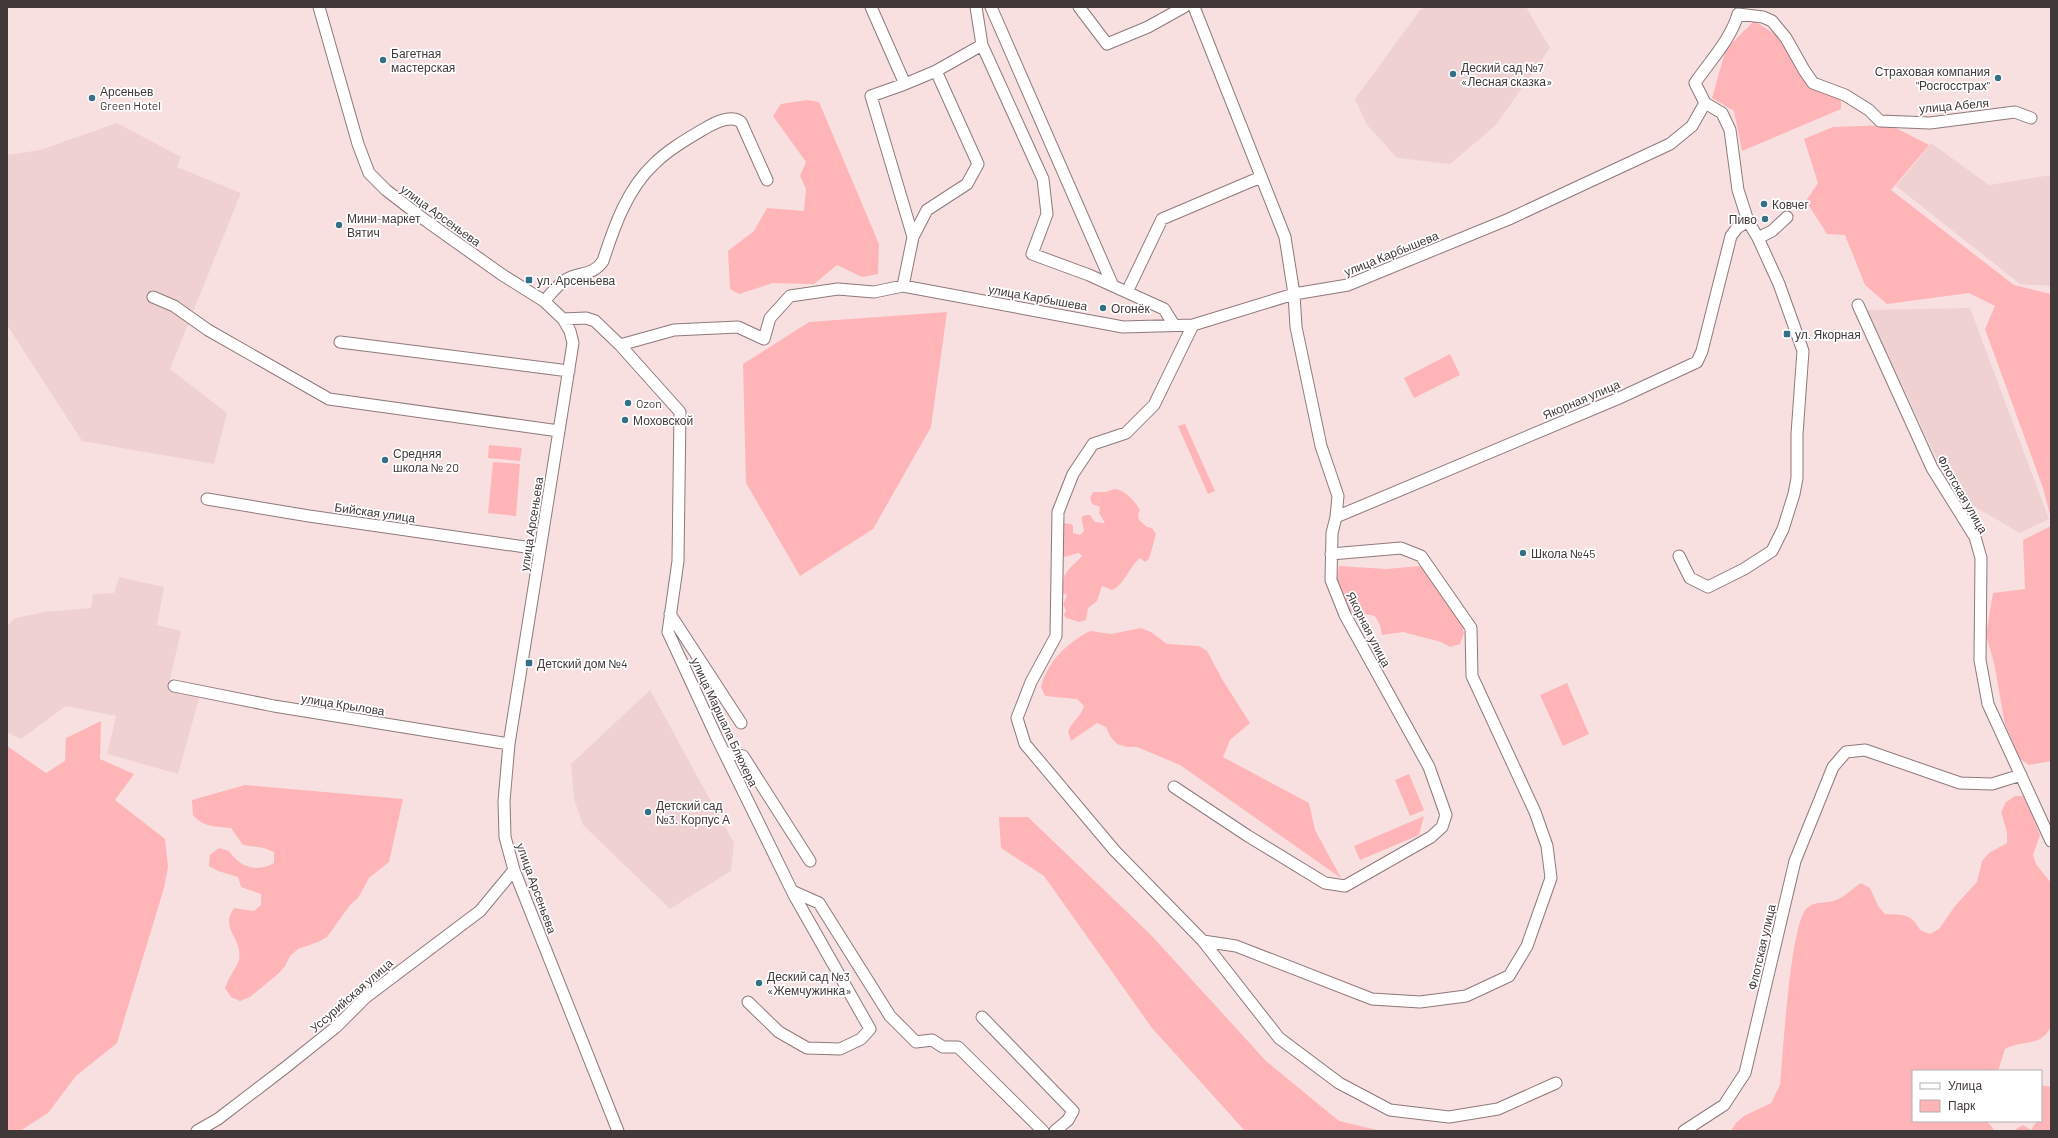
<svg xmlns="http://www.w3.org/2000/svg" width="2058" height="1138" viewBox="0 0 2058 1138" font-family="Barlow,sans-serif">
	<rect width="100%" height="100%" fill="#f8e0e1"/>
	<path fill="#f0d1d2" d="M1428,7h98l24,41 -54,77 -46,39 -53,-6 -30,-33 -12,-26 65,-89z
		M117,123l64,34 -4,10 64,26 -71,176 57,44 -13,51 -132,-23 -75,-116v-170l33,-5z
		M1931,143l58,42 62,-10v111l-31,-2 -124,-98z
		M1970,308l79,211 -29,14 -67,-39 -86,-184z
		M119,577l45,10 -7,38 24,6 -13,57 32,7 -22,79 -71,-20 9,-38 -50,-10 -45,33 -14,-7v-106l8,-8 30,-6 46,-4 2,-14 21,-1z
		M650,690l84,153 -3,28 -61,38 -87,-84 -9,-26 -3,-35z"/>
	<path fill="#ffb4b8" d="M1754,21l27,17 29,45 25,13 6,5v8l-99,42 -8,-40 -22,-13 14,-49z
		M807,100l12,2 60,142 -1,30 -16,3 -25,-12 -23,19 -41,-1 -34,11 -9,-5 -2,-38 26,-20 13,-23 37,3 2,-22 -6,-13 6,-14 -33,-46 8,-12z
		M1890,125l39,20 -38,45 123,95 37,9v225l-8,-31 -58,-159 10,-23 -26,-13 -82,11 -22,-19 -20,-50 -18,-1 -21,-33 12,-18 -14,-44 29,-12z
		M947,312l-16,115 -58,102 -73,47 -54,-93 -3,-119 66,-42z
		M1450,354l10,21 -46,23 -10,-20z
		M1185,424l30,67 -7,3 -30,-68z
		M489,445l33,3 -2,13 -32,-3z
		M493,462l27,2 -4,52 -28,-3z
		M1114,489c10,0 21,12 26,21l-2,4 1,6 8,7 5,1 4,6 -7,25 -4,3 -5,-4c-11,9 -15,26 -28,32l-10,-4 -5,15 -9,7 -2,12 -7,2 -13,-4 -2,-3 2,-5 -3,-5 4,-10 -4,-2c-3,-20 7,-24 19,-37l-3,-3 -19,5 3,-35 8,1 2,2v7l7,2 4,-4 -3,-14 5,-2h4l5,7 10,1 -6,-10 1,-6 -8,-3 -2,-6 3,-6h13z
		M2051,526v235l-22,4 -9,-6 -15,-35 -11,-61 -8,-28 7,-42 32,-4 -2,-49z
		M1339,566l47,3 34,-3 17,16 25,43 2,8 -4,11 -10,3 -9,-5 -38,-10 -21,3 -2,-10 -5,-9 -22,-4 -8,-4 -8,-28z
		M1141,628l10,4 16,12 32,2 8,5 15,28 28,44 -20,17 -7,17 86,46 6,27 26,48 -161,-113 -43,-18h-10l-10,-3 -7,-8 -4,-9 -9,-4 -26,18 -3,-10c5,-11 12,-13 16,-25l-7,-7 -32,-3 -4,-9c7,-26 26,-44 49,-56l21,3z
		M1567,683l22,51 -26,12 -23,-51z
		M101,721l-1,38 34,15 -19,26 50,39 3,28 -4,21 -47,155 -41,33 -28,37 -28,18h-13v-385l39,27 19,-12 1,-23z
		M1409,774l15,36 -14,6 -15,-36z
		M245,785l158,14 -14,63 -20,16 -11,20 -8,7 -23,32 -9,5 -20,7 -8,7 -5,10 -6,7 -29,24 -10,4 -9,-4 -6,-9c3,-10 13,-23 14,-28 4,-23 -20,-30 -5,-52l20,3 7,-6v-11l-20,-7 -3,-10 -20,-6 -9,-5 1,-11 9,-7 10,3c11,16 27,22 45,12v-11l-10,-4 -21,-3 -12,-17c-15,-2 -27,0 -38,-13l-1,-15z
		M2015,796h10l15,39 -7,20 3,9 15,19v143c-10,22 -27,13 -46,23l-7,22h-85v50h74l8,10h-264l5,-8 8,-7 27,-13 9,-18c3,-29 10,-162 27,-177 9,-8 20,-4 29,-8 9,-3 17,-12 25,-17l9,5 8,18 7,8c18,1 26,-1 35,16l10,4 9,-5 16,-23 22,-24 5,-21 7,-8 18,-10v-11l-6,-20 5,-10z
		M1424,816l-5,19 -59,25 -6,-14z
		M999,817h29l123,118 115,126 73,60 42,10h-136l-93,-103 -108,-152 -43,-28z
		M2041,1085l10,2v44h-38l10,-6 8,5 6,-9h4z"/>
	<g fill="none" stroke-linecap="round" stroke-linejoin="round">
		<g stroke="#8f797a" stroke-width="13">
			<path id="minor" d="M319,7l39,137 11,29 17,17 39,30 76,54 43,27 19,18 7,12 3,12 -64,401 -5,57 1,36 9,33 104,261
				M871,7l34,77 -34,12 42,141 -10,49
				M991,7l122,279
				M1079,7l28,37 41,-17 36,-20
				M1738,14l25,3 9,4 14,17 18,32 9,13 32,12 24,15 11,11 50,2 85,-11 16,6
				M982,45l61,134 4,35 -15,40 57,21 75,34 10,16
				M905,84l31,-13
				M1705,103l-10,-20c15,-22 36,-44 43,-69
				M913,237l14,-27 40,-26 11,-20 -42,-93 46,-26 -6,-38
				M1758,238l14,-7 15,-14
				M1127,292l35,-73 99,-42
				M153,297l21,9 34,24 121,69 230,32
				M544,301c7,-7 14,-17 23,-22 14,-7 27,-4 36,-18 11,-34 24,-72 51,-97 14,-14 33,-25 50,-35 10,-6 26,-15 37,-7l26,58
				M1858,305l74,163 43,69 6,21 -1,102 8,44 63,137
				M563,319l23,-1 9,3 25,24 60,67 -2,149 -10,71 49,106 77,157 76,134 -9,10 -21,10 -33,-1 -28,-16 -31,-30
				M1193,325l-39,80 -28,28 -33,11 -20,30 -15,38 -2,124 -25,46 -14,36 8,26 90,107 88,90 76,97 60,45 51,27 59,7 49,-8 58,-26
				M340,342l229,29
				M620,345l54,-15 64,-3 26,12 6,-21 20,-22 48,-7 36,3 29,-6 220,41 70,-2 101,-31 54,-9 161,-66 161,-75 22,-18 13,-23
				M207,499l102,17 230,33
				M1336,517l281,-118 80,-37 5,-11 29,-115 6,-8 11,-7
				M1679,556l11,22 18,9 36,-18 28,-18 11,-22 11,-35 3,-16v-44l6,-83 -24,-67 -21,-46 -10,-17 -10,-31 -8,-60 -8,-17 -17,-10
				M670,614l71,109
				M174,686l100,20 235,38
				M724,752l19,4 67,105
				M1174,787l74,49 77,47 20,3 86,-49 11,-10 4,-12 -17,-48 -84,-152 -14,-35 1,-47 4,-16 2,-21 -17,-50 -25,-119 -2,-33 -9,-57 -91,-230
				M792,891l27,12 71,113 26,26 16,-2 11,7h15l85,84
				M1203,941l33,5 136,53 48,3 46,-6 43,-20 18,-30 24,-68 -4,-32 -12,-34 -63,-136 -1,-48 -50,-72 -20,-8 -70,6
				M982,1017l91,94 -5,9 -13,11
				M197,1131l21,-12 68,-52 50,-40 30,-30 114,-86 34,-41
				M1684,1131l40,-26 21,-32 50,-212 38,-94 13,-15 19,-2 95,33 32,1 29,-9"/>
		</g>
		<use href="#minor" stroke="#fff" stroke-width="11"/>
	</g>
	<g fill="#347187" stroke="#fff" stroke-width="1.5">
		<circle cx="383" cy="60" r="4"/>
		<circle cx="1453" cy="74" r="4"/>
		<circle cx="1998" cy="78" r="4"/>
		<circle cx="92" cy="98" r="4"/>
		<circle cx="1764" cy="204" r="4"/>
		<circle cx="1765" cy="219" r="4"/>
		<circle cx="339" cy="225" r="4"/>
		<rect x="525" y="276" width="8" height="8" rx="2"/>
		<circle cx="1103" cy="308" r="4"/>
		<rect x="1783" y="330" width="8" height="8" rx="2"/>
		<circle cx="628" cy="403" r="4"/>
		<circle cx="625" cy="420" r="4"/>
		<circle cx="385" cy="460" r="4"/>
		<circle cx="1523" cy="553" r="4"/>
		<rect x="525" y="659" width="8" height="8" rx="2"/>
		<circle cx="648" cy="812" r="4"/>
		<circle cx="759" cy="983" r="4"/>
	</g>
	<g text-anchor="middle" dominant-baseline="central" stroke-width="3.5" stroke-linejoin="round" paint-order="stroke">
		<g font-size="12" fill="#413839" stroke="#fff" text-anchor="start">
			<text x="391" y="53">Багетная<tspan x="391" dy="14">мастерская</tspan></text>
			<text x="1461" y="67">Деский сад №7<tspan x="1461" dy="14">«Лесная сказка»</tspan></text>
			<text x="1990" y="71" text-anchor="end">Страховая компания<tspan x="1990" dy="14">"Росгосстрах"</tspan></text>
			<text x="100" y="91">Арсеньев<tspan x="100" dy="14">Green Hotel</tspan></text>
			<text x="1772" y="204">Ковчег</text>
			<text x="347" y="218">Мини-маркет<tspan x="347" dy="14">Вятич</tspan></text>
			<text x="1757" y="219" text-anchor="end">Пиво</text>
			<text x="537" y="280">ул. Арсеньева</text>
			<text x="1111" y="308">Огонёк</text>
			<text x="1795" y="334">ул. Якорная</text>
			<text x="636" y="403">Ozon</text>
			<text x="633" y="420">Моховской</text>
			<text x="393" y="453">Средняя<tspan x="393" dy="14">школа № 20</tspan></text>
			<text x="1531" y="553">Школа №45</text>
			<text x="537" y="663">Детский дом №4</text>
			<text x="656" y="805">Детский сад<tspan x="656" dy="14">№3. Корпус А</tspan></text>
			<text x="767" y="976">Деский сад №3<tspan x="767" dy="14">«Жемчужинка»</tspan></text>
		</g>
		<g font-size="12" fill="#413839" stroke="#fff">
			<text transform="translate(1954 105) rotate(-5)">улица Абеля</text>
			<text transform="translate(441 215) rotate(36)">улица Арсеньева</text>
			<text transform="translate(1391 253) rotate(-22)">улица Карбышева</text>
			<text transform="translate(1038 297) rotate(10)">улица Карбышева</text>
			<text transform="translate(1581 399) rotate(-23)">Якорная улица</text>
			<text transform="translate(1963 494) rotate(60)">Флотская улица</text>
			<text transform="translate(375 512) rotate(8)">Бийская улица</text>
			<text transform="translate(531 524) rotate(-81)">улица Арсеньева</text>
			<text transform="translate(1369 629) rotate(63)">Якорная улица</text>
			<text transform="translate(343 704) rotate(9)">улица Крылова</text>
			<text transform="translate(725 722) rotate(65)">улица Маршала Блюхера</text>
			<text transform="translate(537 888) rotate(70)">улица Арсеньева</text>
			<text transform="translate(1761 947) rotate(-77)">Флотская улица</text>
			<text transform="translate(351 995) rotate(-41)">Уссурийская улица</text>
		</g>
	</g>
	<rect width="2058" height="1138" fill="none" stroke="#413839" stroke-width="16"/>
	<rect x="1912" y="1070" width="130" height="52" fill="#ffffff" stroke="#b3afb0"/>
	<rect x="1920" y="1083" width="20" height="6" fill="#ffffff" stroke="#b3afb0"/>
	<text x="1948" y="1090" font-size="12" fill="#413839">Улица</text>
	<rect x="1920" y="1100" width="20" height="12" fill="#ffb4b8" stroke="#b3afb0"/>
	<text x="1948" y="1110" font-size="12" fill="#413839">Парк</text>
</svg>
